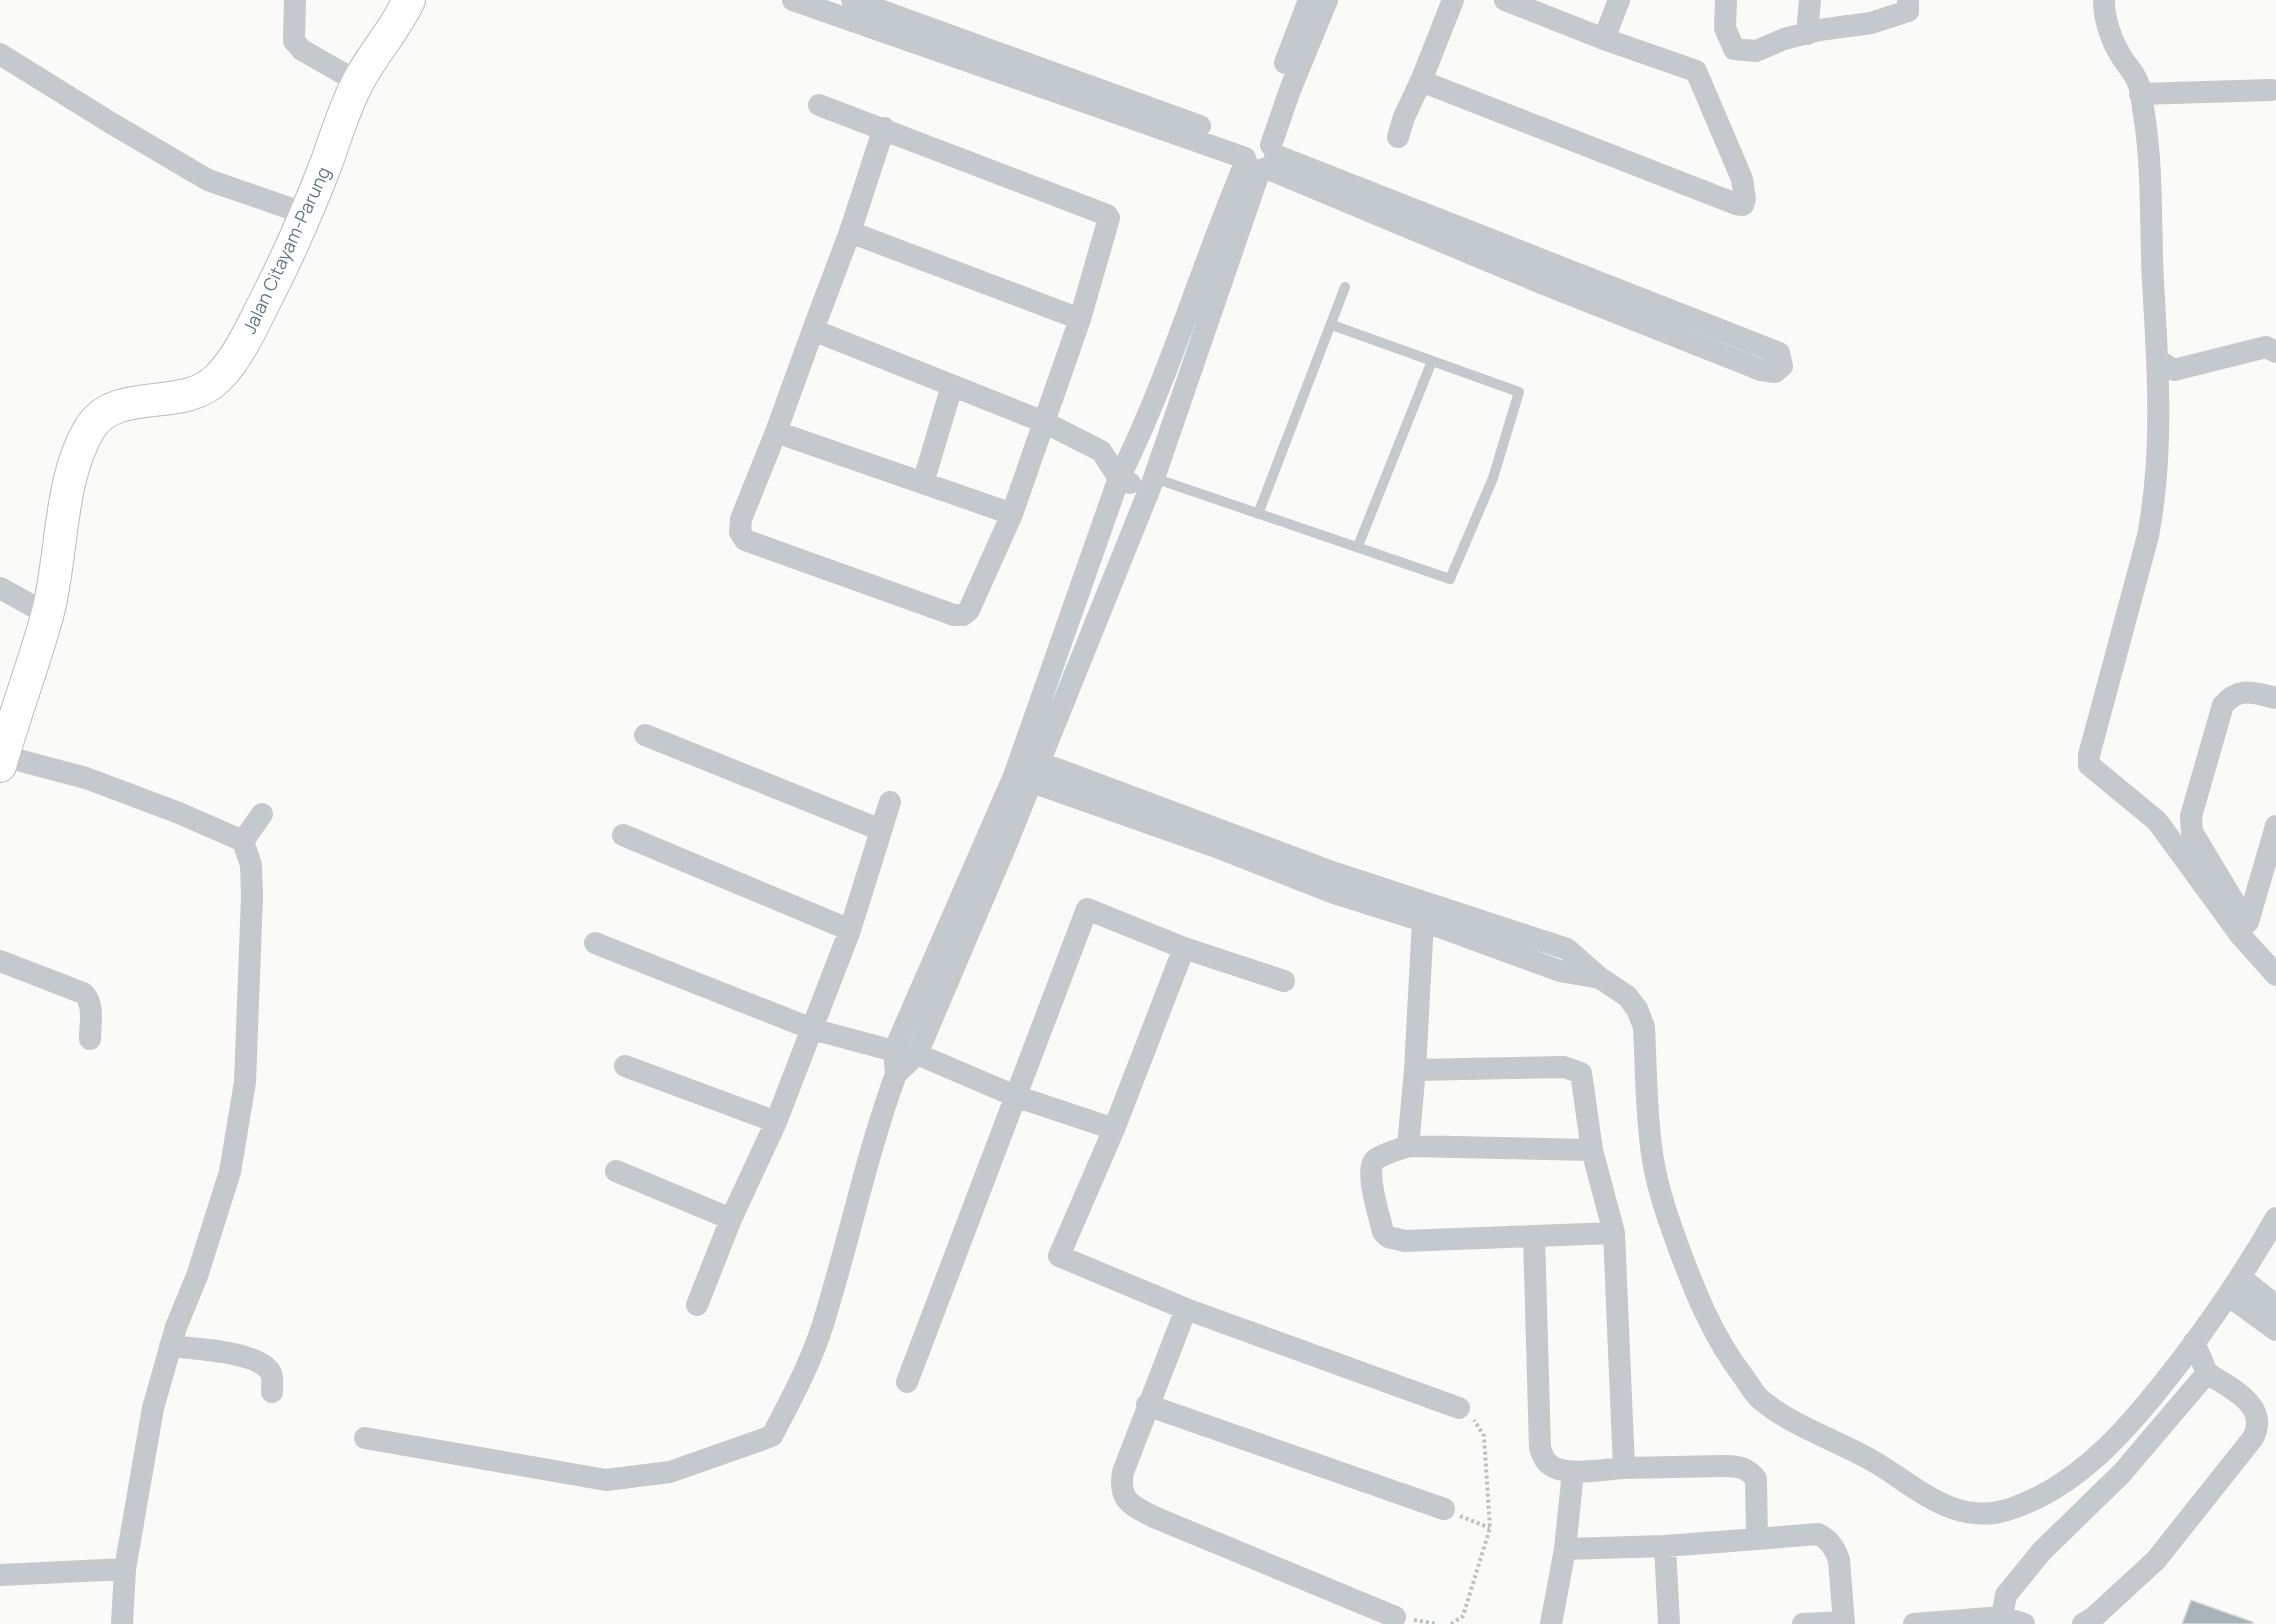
<svg xmlns="http://www.w3.org/2000/svg" width="2276" height="1624" viewBox="0 0 2276 1624" font-family="Manrope,sans-serif">
	<rect width="100%" height="100%" fill="#fafaf8"/>
	<path fill="#a7b3b8" stroke="#dcdcda" stroke-width="1.5" d="M2191,1600l62,22v2h-71z"/>
	<g fill="none" stroke-linecap="round" stroke-linejoin="round">
		<g stroke="#b5bdc1" stroke-width="34">
			<path id="secondary" d="M0,766c14,-50 33,-99 47,-150 16,-58 11,-136 43,-188 27,-43 93,-14 128,-50 19,-19 32,-47 44,-71 24,-46 45,-94 64,-143 10,-27 18,-56 32,-82 15,-29 36,-50 51,-82"/>
		</g>
		<path stroke="#bdc1c4" stroke-width="4" stroke-dasharray="3 3" stroke-linecap="butt" d="M1460,1516l30,12
			M1414,1620l24,4
			M1451,1624l12,-8 27,-88 -6,-92 -10,-16"/>
		<path stroke="#c3c9cc" stroke-width="10" d="M1154,478l296,101 43,-101 26,-86 -187,-67
			M1258,514l87,-227
			M1358,546l74,-185"/>
		<path stroke="#c3c9cc" stroke-width="22" d="M295,0l-1,41 8,9 56,32
			M793,0l452,158
			M852,0l348,126
			M1726,0l-1,28 9,21 22,2 28,-12 35,-9 52,-7 37,-12v-11
			M2104,0c0,19 7,40 17,56 5,9 14,17 17,27 4,9 4,21 6,31 9,56 6,111 9,168 5,85 11,169 -5,254l-59,219v10l68,56 84,115 35,39
			M1807,34l3,-34
			M1604,39l15,-39
			M0,54l111,69 97,57 98,34
			M1285,63l24,-63
			M1421,81l315,123 7,1 2,-6 -3,-20 -46,-108 -92,-32 -99,-39
			M2140,94l131,-4
			M819,105l288,110 2,3 -29,101 -230,-87 -37,98 231,92 57,29 18,27 11,5
			M1398,137l6,-20 17,-36 32,-81
			M1271,145l19,-55 37,-90
			M1246,161c-45,105 -76,215 -127,317l-105,298 -120,275 2,23 21,-20 89,-209 148,-367 106,-308
			M1266,168l268,112 227,90 14,2 7,-6 -3,-13 -504,-198
			M850,232l34,-104
			M813,330l-37,102 -35,87 -1,13 5,8 209,75h9l6,-5 43,-96 68,-195
			M2158,360l16,10 92,-23 10,5
			M776,432l236,82
			M923,483l29,-97
			M0,588l47,26
			M645,735l236,95
			M3,756l83,22 93,35 64,28 8,24 1,31 -7,186 -15,90 -33,104 -21,51 -23,81 -28,161 -3,55
			M1025,757l307,115 235,77 33,29 27,18 10,13 7,18c2,40 2,80 7,119 4,35 15,67 27,100 17,46 35,91 65,130 5,7 10,16 16,22 34,30 80,42 119,66 41,25 79,63 132,45 74,-24 127,-91 173,-151 34,-45 65,-91 93,-140
			M1018,777l201,71 115,45 89,28 137,50 40,7
			M623,835l227,95
			M243,841l19,-27
			M2237,907l-45,-75 -1,-16 32,-111c17,-19 31,-12 53,-7
			M1423,921l-8,149 149,-3 17,6 11,77 22,83 10,235 100,-2c14,0 24,2 32,13l1,60 61,-5c11,5 17,14 21,26l5,64
			M2248,922l28,-96
			M595,943l217,86 82,22 23,3 98,42 99,33
			M1184,948l-70,181 -55,127 127,53 273,99
			M0,961l83,32c12,10 7,32 7,46
			M625,1066l151,56
			M1415,1070l-7,76c-10,4 -23,7 -32,13 -13,8 4,59 7,73l5,5 17,4 129,-5
			M1408,1146l184,4
			M616,1171l115,48 45,-97 74,-192 40,-128
			M1614,1233l-80,3 6,212c1,3 3,9 6,13 14,18 58,8 78,7
			M2240,1277l36,29
			M2229,1296l47,34
			M697,1305l34,-86
			M1186,1309l-63,163c-5,29 8,33 31,45l241,100
			M170,1346c24,3 82,5 98,23 6,6 4,15 4,23
			M907,1382l180,-473 97,39 100,33
			M1147,1405l297,104
			M365,1438l241,42 64,-8 102,-36c18,-35 39,-73 51,-112 26,-83 43,-168 73,-250
			M1665,1546l4,78
			M1565,1549l100,-3 92,-7
			M0,1575l125,-6
			M1551,1624l14,-75 8,-77
			M1803,1624l41,-2
			M1914,1624l88,-7
			M2024,1624l-22,-7 4,-22 36,-44 80,-78 85,-100 -13,-31
			M2083,1624l10,-6 63,-58 97,-122c17,-33 -23,-50 -46,-65"/>
		<use href="#secondary" stroke="#fff" stroke-width="32"/>
	</g>
	<g text-anchor="middle" dominant-baseline="central" stroke-width="6" stroke-linejoin="round" paint-order="stroke">
		<g font-size="18" fill="#637985" stroke="#fff">
			<text transform="translate(286 250) rotate(-65)">Jalan Citayam-Parung</text>
		</g>
	</g>
</svg>
